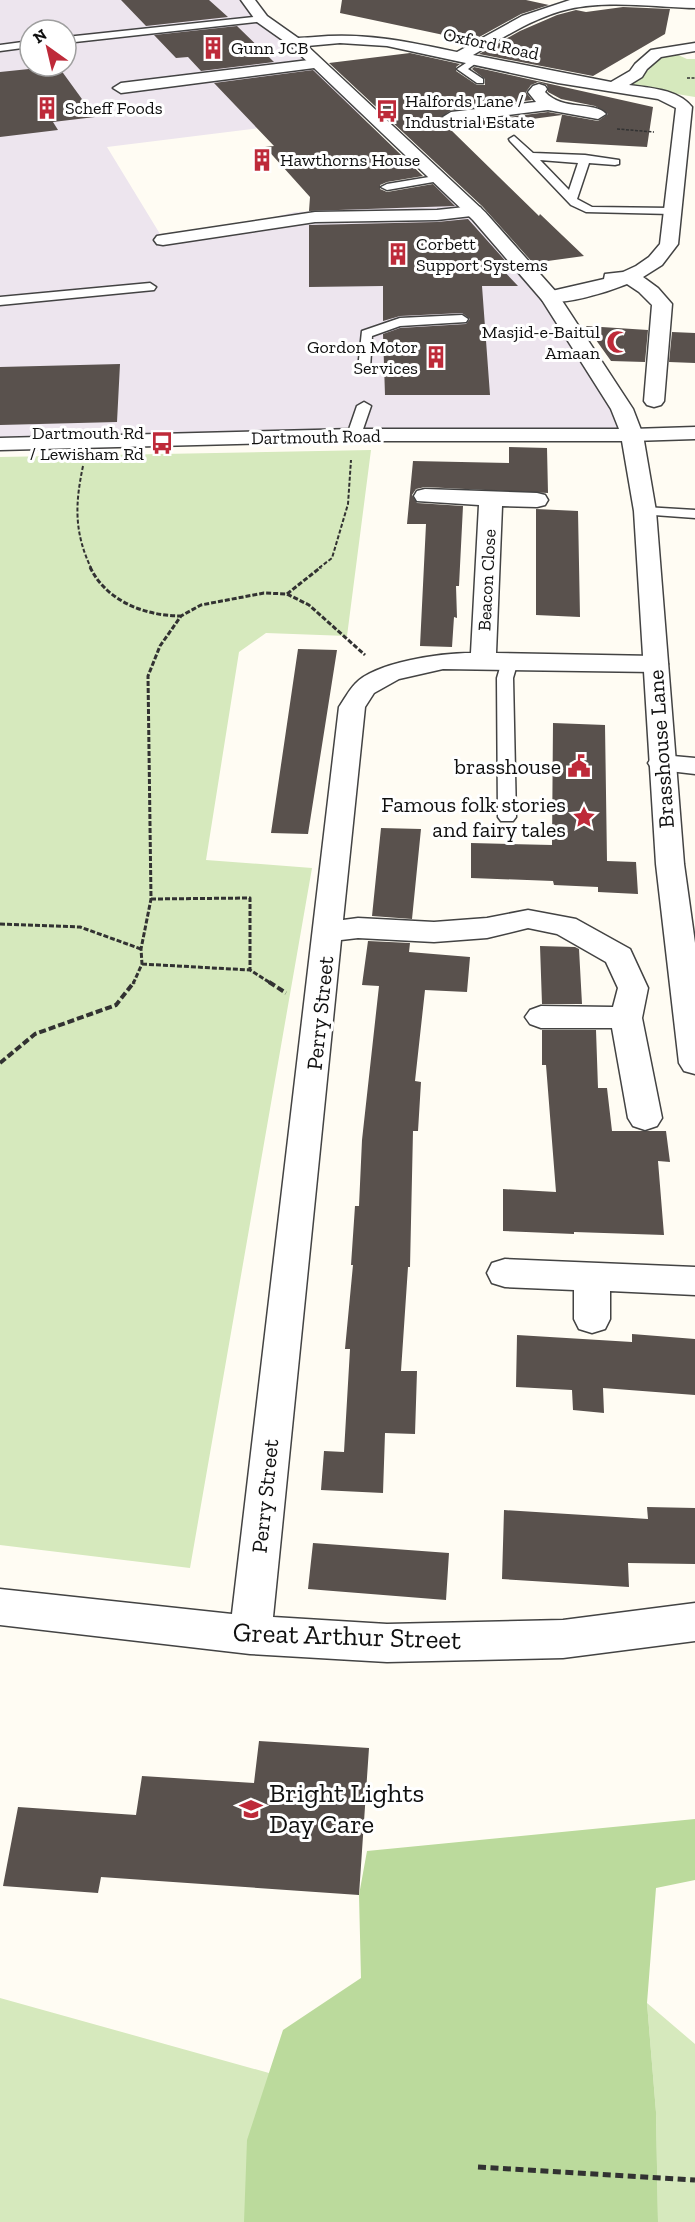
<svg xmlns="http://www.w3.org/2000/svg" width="695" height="2222" viewBox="0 0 695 2222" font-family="'Zilla Slab',serif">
	<rect width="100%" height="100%" fill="#fffcf3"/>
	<path fill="#ede5ee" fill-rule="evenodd" d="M0,0h256l17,22 98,92 -264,33 53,87 93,-12 42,-10 25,-1 3,-9 124,-18 93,101 92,150 -632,9zM30,30h36v36h-36z"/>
	<path fill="#d6e9bd" d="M676,54l11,5h8v38l-67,-11 23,-18 -2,-6 6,-4z
		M371,450l-24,186 -81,-3 -27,19 -33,208 106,8 -122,700 -190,-23v-1088z
		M0,1998l269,75 194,149h-463z
		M647,2003l48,41v178h-37l-2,-110z"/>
	<path fill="#bbda9c" d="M695,1819v61l-39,8 -9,115 9,109 2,110h-414l3,-82 36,-110 78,-52 -2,-83 8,-44z"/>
	<path fill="#59514d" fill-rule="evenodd" d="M121,0h88l19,17 -82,9z
		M342,0h184l23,5 -28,9 -49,27 -132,-28z
		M623,7l47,2 -5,25 -72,42 -114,-22 41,-23 37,-16 19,-5 10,2z
		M237,26l37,36 -73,9 -13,-14 -12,1 -22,-23z
		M410,53l50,11 -4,3v4l21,14h8v-6l-13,-10 2,-2 179,40 -6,40 -91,-5 6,-27 -111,15 88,86 1,-2 44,42 -51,7 -51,-57 -153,-143zM538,82l9,3 1,7 13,7 34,7 13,8 -10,7 -50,-9 -97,12 -10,-6 10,-8 81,-10 -6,-8 5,-7z
		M58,66l37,51 -42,5 5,8 -58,7v-65z
		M313,70l110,106 -36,6 -7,3v4l7,3 46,-8 22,22 -146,5 1,-14 -45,-50 9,-1 -60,-63z
		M468,219l42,47 -10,1 18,19h-36l8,109h-105l-2,-61 17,-6 66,-4 4,-5 -8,-6 -62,3 -17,5v-35l-74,1v-62l128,-3z
		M586,326l62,4 -3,32 -34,-1z
		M672,332l23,1v30l-26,-1z
		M120,364l-3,58 -117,3v-58z
		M509,447l38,1 1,45 -123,-6 -9,2 -4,6 5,8 46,3 -4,80h-3l1,32 -3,-1 -2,30 -32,-1 6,-122h-19l6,-63 96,2z
		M536,509l42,2 2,106 -44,-2z
		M298,649l39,1 -29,184 -37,-1z
		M553,723l52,2 2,136 29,1 2,32 -40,-2v-5l-44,-2 -1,-4 -82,-3v-35l81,2z
		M381,828l40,1 -9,90 -40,-3z
		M368,941l42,2 -1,9 61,5 -3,35 -42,-2 -10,91 6,1 -3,49h-5l-3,136h-2l-7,104h16l-2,63 -30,-1 -2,60 -62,-3 3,-39 20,1 6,-103h-5l8,-84h-2l4,-59h4l3,-66 17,-154 -17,-1z
		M540,946l35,1 4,2 3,55h-40z
		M542,1030h54l2,58h9l5,43h54l4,31 -12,-1 6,74 -90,-3v2l-71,-3v-42l53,3 -10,-127h-4z
		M632,1334l63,5v56l-92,-7 1,25 -31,-3 -1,-20 -56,-3 1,-52 115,7z
		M647,1507l48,1v56l-67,-1 1,24 -127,-8 2,-69 144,9z
		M313,1543l136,10 -3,47 -138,-11z
		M259,1741l110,7 -10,147 -258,-18 -3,16 -95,-7 15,-79 118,8 6,-39 112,7z"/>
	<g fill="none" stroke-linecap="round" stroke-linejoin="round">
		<g stroke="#434343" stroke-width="3">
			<path id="service" d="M262,16l5,3 -2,2 -199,22v-6z
				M30,41v6l-30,4v-6z
				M475,57l5,3 -12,9 15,10v4h-6l-20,-14z
				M514,136l19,17 52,2 34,5v4l-4,1 -26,-2 -12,36 15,8 79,1 6,3 -6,3 -85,-2 -15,-7 -61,-64 -1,-2zM540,160l38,3 -9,27z
				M441,175l4,1v4l-58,10 -6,-3 6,-3z
				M150,283l6,4 -2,3 -154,15v-8z
				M462,315l6,4 -2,3 -66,4 -28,10 -2,33 -6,4 -6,-4 4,-38 38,-13z
				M364,402l7,4 -10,29 -2,3h-10l-2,-3 10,-29z
				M645,507l50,3v8l-55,-4 -2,-3z
				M510,656l8,5 -5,17 3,139 -3,4h-12l-3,-4 -1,-139 5,-17z"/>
		</g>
		<g stroke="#434343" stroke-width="3">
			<path id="minor" d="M570,0h125v8c-39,-1 -88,-8 -126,1 -35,8 -66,29 -96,46l138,27 19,-11 5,-7 16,-14 44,-7v8l-34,6 -14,12 -5,8 -13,8c21,3 49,4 63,22l-14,137 -16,21 -19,12 15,11 14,16 -8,97 -3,4 -7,2 -7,-2 -3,-4 8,-96 -13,-13 -12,-8c-20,8 -63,22 -84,17l-3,-4 3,-4 61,-14 1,-5 18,-2 13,-6 13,-9 11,-13 16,-136 -18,-9 -100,-16 -171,-37 -47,-3 -44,4 -7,-4c5,-7 17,-5 26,-6 49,-5 94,5 142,15l65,-36z
				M317,59l8,5 -3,3 -201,26 -8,-5 8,-5z
				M539,84l6,2 2,3 -2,3c17,19 50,9 61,22l-8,5 -50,-9 -97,12 -8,-5 8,-5 85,-10 -8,-10 5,-6z
				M474,206l6,1 3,4 -3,4 -43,5 -122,2 -152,23 -6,-1 -3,-4 3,-4 6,-1 152,-23 122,-2z
				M695,427v12l-63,2 -8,-1 -3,-5 3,-5 8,-1z
				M425,489l112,4 8,2 3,5 -3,5 -8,2 -35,-1 -6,147 159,3 9,3 4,5 -4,5 -9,3 -212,-3 -44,10 -25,14 -9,14 -22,213 15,-2 76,4 53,-4 41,-8 48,9 54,30 18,39 -6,30 20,100 -5,8 -12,4 -12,-4 -5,-8 -16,-90h-71l-11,-4 -5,-7 5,-7 11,-4 72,1 5,-19 -12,-26 -49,-28 -29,-6 -41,10 -53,4 -76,-4 -17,2 -68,677 114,7 176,-4 132,-17v38l-132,17 -176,4 -137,-8 -250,-29v-36l232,25 107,-907c5,-7 10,-17 16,-23 20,-22 87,-31 116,-31l8,-148 -62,-4 -3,-5 3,-5z
				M662,755l33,3v16l-43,-5 -4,-6 4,-6z
				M505,1259l190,8v28l-85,-4v28l-5,10 -13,4 -13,-4 -5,-10v-29l-69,-3 -13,-4 -5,-10 5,-10z"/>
		</g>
		<g stroke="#434343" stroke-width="3">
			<path id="tertiary" d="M241,0h14l12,16 34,24 184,172 72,81 76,116 10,26 13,76 28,353 11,79v131l-11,-3 -5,-8 -23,-199 -22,-353 -12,-70h-268l-354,9v-12l354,-9h265l-8,-20 -69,-109 -69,-80 -182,-174 -34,-24z"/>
		</g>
		<path stroke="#323232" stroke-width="1.5" stroke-dasharray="3 1.5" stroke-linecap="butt" d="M687,78h8
			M617,129l37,3"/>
		<path stroke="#323232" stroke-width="2" stroke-dasharray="4 2" stroke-linecap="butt" d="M83,466c-8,38 -9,66 8,102
			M319,568l13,-10 16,-54 3,-44"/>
		<path stroke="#323232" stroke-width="3" stroke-dasharray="5 2" stroke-linecap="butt" d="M90,567c16,34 55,49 91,49
			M287,594l34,-27
			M151,899l99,-1v72
			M0,924l80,3 61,22
			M142,964l108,6 22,14
			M133,984l9,-20 -1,-15 10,-50 -3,-223 12,-30 21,-30 20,-11 63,-12 23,1 22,11 56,50"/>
		<path stroke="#323232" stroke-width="4" stroke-dasharray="7 3" stroke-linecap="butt" d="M269,982l17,11
			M0,1063l35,-29 81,-29 18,-23"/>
		<path stroke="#323232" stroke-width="5" stroke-dasharray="8 4.5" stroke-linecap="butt" d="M478,2167l217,13"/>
		<use href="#service" fill="#fff" fill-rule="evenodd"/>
		<use href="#minor" fill="#fff" fill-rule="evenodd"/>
		<use href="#tertiary" fill="#fff" fill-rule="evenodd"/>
	</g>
	<defs>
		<g id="building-bare" transform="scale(1.8)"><path d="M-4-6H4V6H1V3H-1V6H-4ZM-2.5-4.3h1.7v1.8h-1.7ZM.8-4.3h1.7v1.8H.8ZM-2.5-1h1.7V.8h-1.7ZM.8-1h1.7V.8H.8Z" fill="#be2a39" stroke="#fff" stroke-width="2.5" paint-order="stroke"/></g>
		<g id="bus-bare" transform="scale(1.8)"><path d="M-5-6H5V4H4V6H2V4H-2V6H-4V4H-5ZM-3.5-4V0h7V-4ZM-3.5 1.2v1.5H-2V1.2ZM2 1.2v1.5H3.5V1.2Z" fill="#be2a39" stroke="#fff" stroke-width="2.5" paint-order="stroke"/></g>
		<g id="mosque-bare" transform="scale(1.8)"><path d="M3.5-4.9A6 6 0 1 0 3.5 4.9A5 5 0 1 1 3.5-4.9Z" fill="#be2a39" stroke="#fff" stroke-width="2.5" paint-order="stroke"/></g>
		<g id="civic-bare" transform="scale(1.8)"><path d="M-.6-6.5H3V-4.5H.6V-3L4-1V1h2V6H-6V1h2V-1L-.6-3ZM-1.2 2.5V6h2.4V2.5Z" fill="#be2a39" stroke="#fff" stroke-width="2.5" paint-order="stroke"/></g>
		<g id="sight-bare" transform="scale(1.8)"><path d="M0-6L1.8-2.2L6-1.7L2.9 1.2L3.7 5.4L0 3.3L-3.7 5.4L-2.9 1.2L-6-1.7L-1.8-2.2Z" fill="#be2a39" stroke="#fff" stroke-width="2.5" paint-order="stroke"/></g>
		<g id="school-bare" transform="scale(1.8)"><path d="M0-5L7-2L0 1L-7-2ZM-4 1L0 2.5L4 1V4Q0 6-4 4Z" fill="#be2a39" stroke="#fff" stroke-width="2.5" paint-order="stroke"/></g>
	</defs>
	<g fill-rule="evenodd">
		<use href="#building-bare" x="213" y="48"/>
		<use href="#building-bare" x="47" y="108"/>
		<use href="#bus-bare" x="387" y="111"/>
		<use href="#building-bare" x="262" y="160"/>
		<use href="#building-bare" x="398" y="254"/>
		<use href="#mosque-bare" x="618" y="342"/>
		<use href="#building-bare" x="436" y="357"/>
		<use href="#bus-bare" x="162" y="443"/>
		<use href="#civic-bare" x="579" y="766"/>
		<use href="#sight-bare" x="584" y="817"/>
		<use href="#school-bare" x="251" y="1809"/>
	</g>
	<g text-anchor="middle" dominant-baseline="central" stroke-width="6" stroke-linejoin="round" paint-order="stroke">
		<g font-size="18" fill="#101010" stroke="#fff">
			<text transform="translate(491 44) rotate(12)">Oxford Road</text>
			<text transform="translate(316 437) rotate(-1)">Dartmouth Road</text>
			<text transform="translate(487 580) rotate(-87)">Beacon Close</text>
		</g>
		<g font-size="18" fill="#101010" stroke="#fff" text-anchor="start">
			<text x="231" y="48">Gunn JCB</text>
			<text x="405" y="101">Halfords Lane /<tspan x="405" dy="21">Industrial Estate</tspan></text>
			<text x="65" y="108">Scheff Foods</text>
			<text x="280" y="160">Hawthorns House</text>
			<text x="416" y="244">Corbett<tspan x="416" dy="21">Support Systems</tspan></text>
			<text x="600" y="332" text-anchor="end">Masjid-e-Baitul<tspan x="600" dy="21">Amaan</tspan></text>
			<text x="418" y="347" text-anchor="end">Gordon Motor<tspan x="418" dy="21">Services</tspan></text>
			<text x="144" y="433" text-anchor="end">Dartmouth Rd<tspan x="144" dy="21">/ Lewisham Rd</tspan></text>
		</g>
		<g font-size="22" fill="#101010" stroke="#fff">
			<text transform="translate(661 749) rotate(-94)">Brasshouse Lane</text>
			<text transform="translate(320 1013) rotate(-84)">Perry Street</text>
			<text transform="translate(265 1496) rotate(-84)">Perry Street</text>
		</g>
		<g font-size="22" fill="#101010" stroke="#fff" text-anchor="end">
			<text x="561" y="766">brasshouse</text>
			<text x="566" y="804">Famous folk stories<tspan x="566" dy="25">and fairy tales</tspan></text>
		</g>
		<g font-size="27" fill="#101010" stroke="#fff">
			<text transform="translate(347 1636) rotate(2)">Great Arthur Street</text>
		</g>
		<g font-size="27" fill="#101010" stroke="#fff" text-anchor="start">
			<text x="269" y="1793">Bright Lights<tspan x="269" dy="31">Day Care</tspan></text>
		</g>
	</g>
	<g transform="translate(48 48) rotate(326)"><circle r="28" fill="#ffffff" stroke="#9f9f9f" stroke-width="1.5"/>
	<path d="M0-4.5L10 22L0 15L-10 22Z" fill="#be2a39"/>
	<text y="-9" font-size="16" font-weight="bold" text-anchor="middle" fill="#101010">N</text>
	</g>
</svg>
